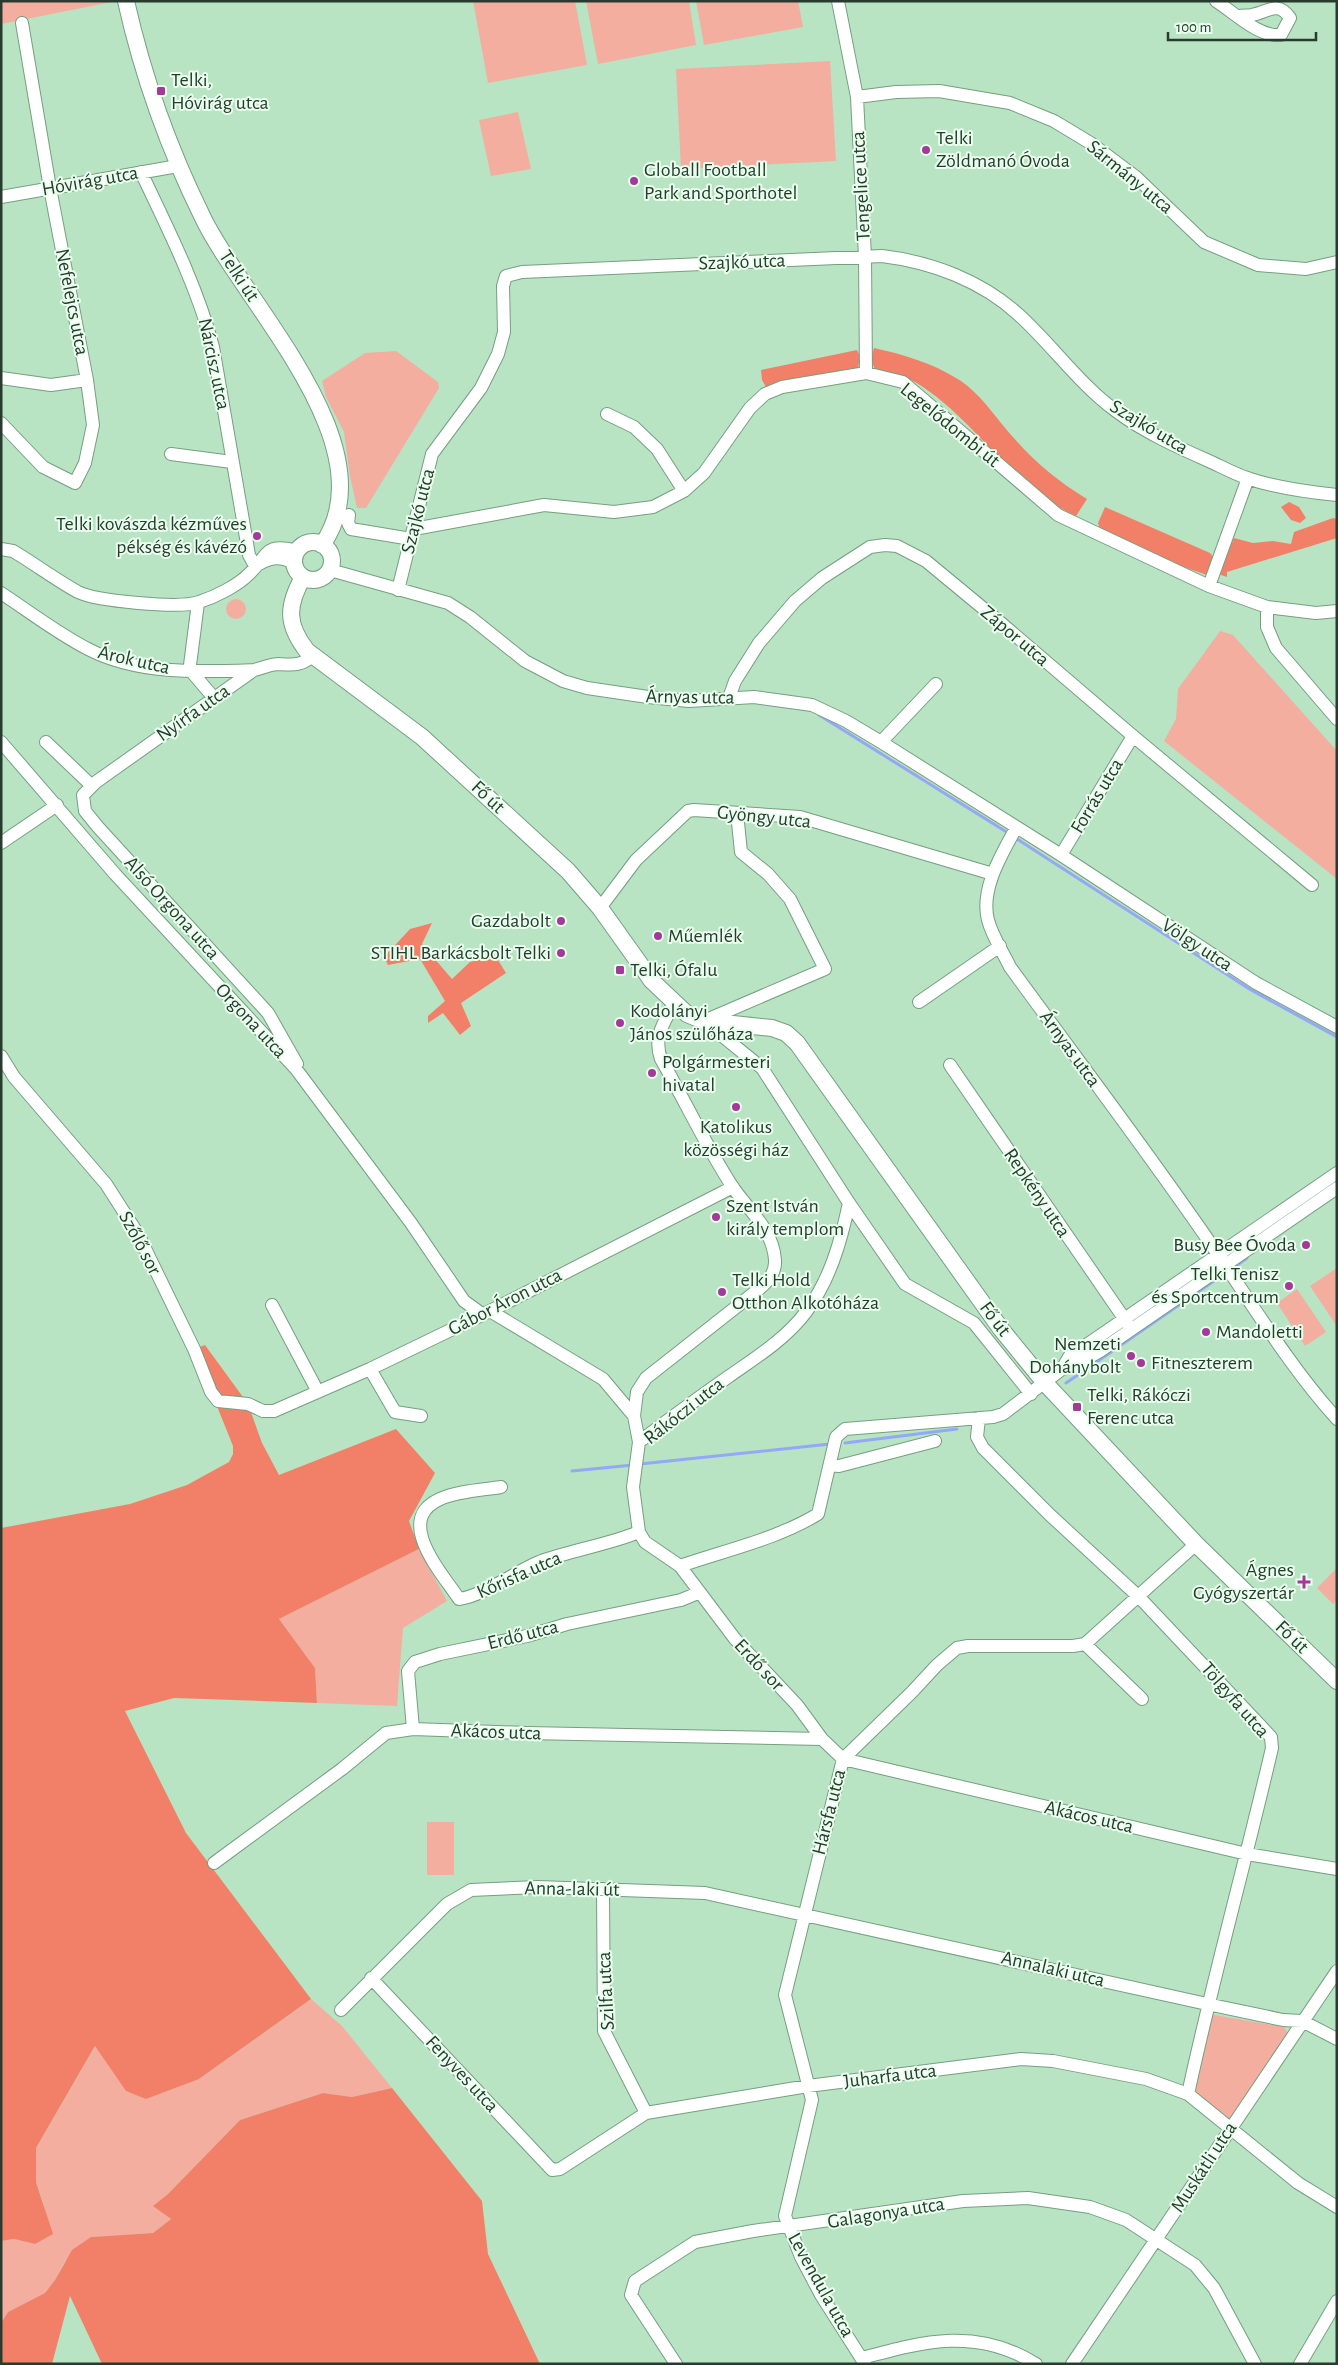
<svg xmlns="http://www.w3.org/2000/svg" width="1338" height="2365" viewBox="0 0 1338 2365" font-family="'Alegreya Sans',sans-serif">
	<rect width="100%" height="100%" fill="#b8e4c3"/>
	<path fill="#f3ae9f" d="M1,1h116l-116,23z
		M473,1h102l12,64 -99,18z
		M586,1h103l7,44 -98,19z
		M696,1h102l5,26 -99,18z
		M830,61l6,100 -155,8 -5,-100z
		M518,112l13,57 -40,7 -12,-56z
		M396,351l42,31 1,6 -73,120h-9l-7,-32 -6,-44 -18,-35 -4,-16 43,-28z
		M226 609a10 10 0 1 1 20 0a10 10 0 1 1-20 0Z
		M1220,631l13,4 104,116v128l-173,-138 12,-22 2,-30z
		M1337,1268v57h-1l-26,-39z
		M1297,1289l29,43 -21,14 -28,-43z
		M419,1549l28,52 -44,27 -6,78 -80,-3 -2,-35 -36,-49z
		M1337,1568v32l-4,4 -16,-16z
		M427,1822h27v53h-27z
		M311,1999l31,27 50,62 -40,9 -29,-4 -83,27 -72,74 -14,12 17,13 -18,14 -62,4 -26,24 -10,19 -10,13 -37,19 -7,11v-82l13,-2 21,5 9,-39 -8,-23v-34l60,-103 103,34z
		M1209,2014l75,13 5,8 -60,87 -36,-30z"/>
	<path fill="#f28069" d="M874,348c28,6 58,15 82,30 23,13 39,39 56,58 22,25 45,45 75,63l-11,17c-65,-29 -102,-99 -161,-134 -12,-6 -28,-9 -40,-12l-4,-11z
		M857,350l3,6 -2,13 -92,18 -4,-7 -1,-10z
		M1289,502l10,5 7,11 -6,5 -9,-3 -10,-13z
		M1105,507l105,46 5,6 -8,16 -35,-12 -71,-31 -3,-9z
		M1333,518l4,1v19l-110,34v5l-9,-3 16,-36 19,5 20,-2 18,3 3,-12z
		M432,923l-10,21 30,35 18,-17 25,-7 11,18 -45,30 10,23 -11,9 -17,-22 -15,10v-7l17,-15 -25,-42 -32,6 -4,-8 26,-28z
		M205,1345l43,59 14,39 17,32 117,-46 39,44 -26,48 10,28 -140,70 36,49 2,35 -143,-5 -49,13 61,122 125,166 -112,80 -53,20 -20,-8 -31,-45 -59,102v34l17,52 -18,10 -21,-5 -13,2v-713l129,-24 57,-19 42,-23 4,-8v-8l-39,-97z
		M392,2088l90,113 6,53 52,110h-438l-32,-68 -18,68h-51v-41l7,-11 37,-19 10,-13 17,-30 19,-13 62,-4 18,-14 -18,-13 15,-12 72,-74 83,-27 29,4z"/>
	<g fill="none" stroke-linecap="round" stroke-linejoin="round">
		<path stroke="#94a8f7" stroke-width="3" d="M819,715l186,116
			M1017,839l234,151 86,47
			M1233,1268l14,-10
			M1095,1363l129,-89
			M1066,1383l19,-13
			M845,1443l112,-14
			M640,1464l190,-20
			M572,1471l61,-6"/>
		<g stroke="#759f80" stroke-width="14">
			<path id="minor" d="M838,1l19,96 8,160 1,116
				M1216,1c19,12 42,36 65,34l9,-17c-12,-18 -22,-6 -38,-3 -4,1 -9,0 -13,1
				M857,97l39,-5 43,-1 71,12 44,18 38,23 44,33 68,65 54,23 48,4 31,-7
				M141,172c27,57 56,114 72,175l36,208 6,11
				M1,197l177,-31
				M1,378l50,7 36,-5
				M607,414l27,13 23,22 27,42
				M1,423l42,44 32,16 10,-20 8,-38 -6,-45 -37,-192 -28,-165
				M171,454l61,8
				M349,515l-1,8 3,6 60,10
				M414,529l130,-24 70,7 39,-5 31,-16 20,-18 46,-65 15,-14 17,-7 84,-14 37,9 155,133 151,71 58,21 49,6 21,-2
				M1,549l12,2c22,13 43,29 65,41 18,9 102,17 121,10 16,-5 38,-16 50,-28 20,-19 15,-32 49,-23
				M259,564c14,-8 22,-7 36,-1
				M330,570l118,33 22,14 55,44 38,20 24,7 61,9 41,4 65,-4 58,8 34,16 35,21 180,113 195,128 81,44
				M1209,586l39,-108
				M398,590l34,-136 49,-66 17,-34 6,-22 -1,-46 3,-10 16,-4 360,-16c50,6 100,25 137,59 34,31 60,69 97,96 28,21 61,36 93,50 13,6 26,13 38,17 29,10 60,14 90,17
				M1,593c29,19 56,40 87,56 50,26 112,23 166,21
				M198,603l-8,62 1,6 23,27
				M1267,607v20l9,21 61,71
				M729,698l6,-17 24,-38 36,-42 27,-23 48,-31 15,-2 12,1 29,15 75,62 132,113 179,149
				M1,742l114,132 181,195 115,154 53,78 18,13
				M46,742l46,44
				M881,742l55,-58
				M737,813l4,39 27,22 22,25 35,70 -121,52 58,47 87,135 56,81 69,39 57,71
				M1016,828c-14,26 -36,61 -28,92 4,16 15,32 22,47 69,95 141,189 207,286 39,57 74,115 120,166
				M1,843l56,-38
				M1061,855l72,-119
				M600,908l36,-48 52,-49 6,-1 106,7 193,57
				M919,1002l81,-56
				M1,1056l13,21 92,107 32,50 56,115 17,43 7,9 30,3 15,7h11l96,-42 120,-58 243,-124
				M297,1064l-29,-51 -170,-186 -13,-16 -2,-16 13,-13 158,-112c8,-2 17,-6 25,-6 15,1 21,2 34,-8
				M950,1065l180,262
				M272,1305l46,87
				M490,1311l113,68 31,37 5,26 -6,45 6,45 6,10 35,24c46,-16 97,-27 138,-52l18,-77 9,-8 148,-12 10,-3 59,-45 7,-12 268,-184
				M370,1369l25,43 26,4
				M1062,1369l10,-2 28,-16 237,-163
				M634,1416l3,-24 9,-14 113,-89c9,-8 17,-16 16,-29 -2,-31 -27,-50 -43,-74 -26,-40 -47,-85 -71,-127 -8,-22 3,-36 13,-56
				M979,1418l-2,19 6,11 67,67 89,82 132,140 1,11c-27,116 -59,230 -84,346
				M639,1442c29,-22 59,-44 89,-65 27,-19 58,-38 78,-65 24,-32 35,-71 43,-109
				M830,1465l9,1 96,-25
				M501,1487c-19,3 -43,4 -61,12 -47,21 2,74 19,100 24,-3 56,-27 80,-37 33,-12 68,-17 100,-30
				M680,1566l55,73 62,66 25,34 21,20
				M1085,1644l57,55
				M413,1729l-5,-58 7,-9 25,-8 87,-18 40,-12 114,-24 17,-7
				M843,1759l404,95 90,15
				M214,1863l128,-94 44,-36 27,-4 114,4 295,6
				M603,1889l1,142 42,82
				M371,1978l181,192 8,-1 86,-56 162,-27 213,-27 32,2 93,18 42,15 110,89 39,24
				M341,2010l106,-106 24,-14 67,-3 167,6 502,111 76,16 19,1 35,18
				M862,2358c63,-17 115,-31 174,6
				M676,2364l-45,-69 4,-14 60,-39 58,-11 210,-30 65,-3 62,9 36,13 69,45 19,23 41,76
				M865,2364l-44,-69 -20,-38 -16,-41 27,-116 -27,-105 58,-236 69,-67 25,-27 20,-17 11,-2h105l12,-2 111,-100
				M1072,2364l265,-393
				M1300,2364l37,-63"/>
		</g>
		<g stroke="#759f80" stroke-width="18">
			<path id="major" d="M126,1c17,76 43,148 77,217 41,85 188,230 119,327
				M294 561a19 19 0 1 1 38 0a19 19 0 1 1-38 0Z
				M303,577c-16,29 -17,47 4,74l115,86 146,134 32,37 52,73 35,33 17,7 68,7 14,5 11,10 204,286 44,54 151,161 141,137"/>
		</g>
		<use href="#minor" stroke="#fff" stroke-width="12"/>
		<use href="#major" stroke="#fff" stroke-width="16"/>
	</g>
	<g fill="#a53999" stroke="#e9ffee" stroke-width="2">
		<rect x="156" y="86" width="10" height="10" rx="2.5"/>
		<circle cx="926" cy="150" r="5"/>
		<circle cx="634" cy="181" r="5"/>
		<circle cx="257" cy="536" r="5"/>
		<circle cx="561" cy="921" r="5"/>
		<circle cx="658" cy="936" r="5"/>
		<circle cx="561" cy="953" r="5"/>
		<rect x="615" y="965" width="10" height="10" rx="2.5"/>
		<circle cx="620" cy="1023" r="5"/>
		<circle cx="652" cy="1073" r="5"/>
		<circle cx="736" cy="1107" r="5"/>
		<circle cx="716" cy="1217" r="5"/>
		<circle cx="1306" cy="1245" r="5"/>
		<circle cx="1289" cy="1286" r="5"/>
		<circle cx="722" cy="1292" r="5"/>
		<circle cx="1206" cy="1332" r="5"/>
		<circle cx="1131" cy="1356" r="5"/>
		<circle cx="1141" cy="1363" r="5"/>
		<rect x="1072" y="1402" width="10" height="10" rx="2.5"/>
		<path d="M1301.5 1574.5h5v5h5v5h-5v5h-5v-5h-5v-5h5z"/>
	</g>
	<g text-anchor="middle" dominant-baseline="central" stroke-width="4" stroke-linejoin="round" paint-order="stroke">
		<g font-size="20" fill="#293b2e" stroke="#e9ffee" text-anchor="start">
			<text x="171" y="80">Telki,<tspan x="171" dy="23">Hóvirág utca</tspan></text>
			<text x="936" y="138">Telki<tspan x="936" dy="23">Zöldmanó Óvoda</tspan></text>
			<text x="644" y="170">Globall Football<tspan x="644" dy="23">Park and Sporthotel</tspan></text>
			<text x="247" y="524" text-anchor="end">Telki kovászda kézműves<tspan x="247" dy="23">pékség és kávézó</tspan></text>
			<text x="551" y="921" text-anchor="end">Gazdabolt</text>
			<text x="668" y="936">Műemlék</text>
			<text x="551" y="953" text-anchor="end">STIHL Barkácsbolt Telki</text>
			<text x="630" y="970">Telki, Ófalu</text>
			<text x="630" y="1011">Kodolányi<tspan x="630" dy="23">János szülőháza</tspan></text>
			<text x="662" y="1062">Polgármesteri<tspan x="662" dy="23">hivatal</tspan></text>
			<text x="736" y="1127" text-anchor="middle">Katolikus<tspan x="736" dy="23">közösségi ház</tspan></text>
			<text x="726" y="1206">Szent István<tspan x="726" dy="23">király templom</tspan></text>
			<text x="1296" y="1245" text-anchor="end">Busy Bee Óvoda</text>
			<text x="1279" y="1274" text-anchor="end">Telki Tenisz<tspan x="1279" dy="23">és Sportcentrum</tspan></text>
			<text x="732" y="1280">Telki Hold<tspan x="732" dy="23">Otthon Alkotóháza</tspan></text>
			<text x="1216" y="1332">Mandoletti</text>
			<text x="1121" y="1344" text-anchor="end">Nemzeti<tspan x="1121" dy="23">Dohánybolt</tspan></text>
			<text x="1151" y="1363">Fitneszterem</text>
			<text x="1087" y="1395">Telki, Rákóczi<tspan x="1087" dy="23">Ferenc utca</tspan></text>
			<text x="1294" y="1570" text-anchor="end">Ágnes<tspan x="1294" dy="23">Gyógyszertár</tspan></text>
		</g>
		<g font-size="20" fill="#293b2e" stroke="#e9ffee">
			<text transform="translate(1130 177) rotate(39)">Sármány utca</text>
			<text transform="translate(90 181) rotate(-10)">Hóvirág utca</text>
			<text transform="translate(861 186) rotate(-93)">Tengelice utca</text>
			<text transform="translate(742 262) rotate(-2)">Szajkó utca</text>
			<text transform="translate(239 276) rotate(57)">Telki út</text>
			<text transform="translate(72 302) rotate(79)">Nefelejcs utca</text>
			<text transform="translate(214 364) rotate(78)">Nárcisz utca</text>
			<text transform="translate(950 425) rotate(39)">Legelődombi út</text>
			<text transform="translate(1149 427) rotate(31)">Szajkó utca</text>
			<text transform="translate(418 511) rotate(-76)">Szajkó utca</text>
			<text transform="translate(1015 636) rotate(40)">Zápor utca</text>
			<text transform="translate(134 660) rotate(13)">Árok utca</text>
			<text transform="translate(690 697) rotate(1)">Árnyas utca</text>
			<text transform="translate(193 713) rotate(-35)">Nyírfa utca</text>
			<text transform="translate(1097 796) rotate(-59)">Forrás utca</text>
			<text transform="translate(488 797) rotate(43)">Fő út</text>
			<text transform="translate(764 817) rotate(6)">Gyöngy utca</text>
			<text transform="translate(172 908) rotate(48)">Alsó Orgona utca</text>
			<text transform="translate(1197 945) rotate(33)">Völgy utca</text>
			<text transform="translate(251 1021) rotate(47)">Orgona utca</text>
			<text transform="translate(1070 1049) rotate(54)">Árnyas utca</text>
			<text transform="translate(1037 1193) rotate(56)">Repkény utca</text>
			<text transform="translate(140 1243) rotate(62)">Szőlő sor</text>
			<text transform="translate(505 1302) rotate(-27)">Gábor Áron utca</text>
			<text transform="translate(995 1319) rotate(53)">Fő út</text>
			<text transform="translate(684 1411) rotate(-38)">Rákóczi utca</text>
			<text transform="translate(519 1575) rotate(-24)">Kőrisfa utca</text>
			<text transform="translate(523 1635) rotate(-14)">Erdő utca</text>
			<text transform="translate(1292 1637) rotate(44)">Fő út</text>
			<text transform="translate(759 1665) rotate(47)">Erdő sor</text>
			<text transform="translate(1235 1700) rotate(49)">Tölgyfa utca</text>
			<text transform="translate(496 1732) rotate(2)">Akácos utca</text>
			<text transform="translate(829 1812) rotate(-76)">Hársfa utca</text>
			<text transform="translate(1089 1817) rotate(13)">Akácos utca</text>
			<text transform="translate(572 1889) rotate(1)">Anna-laki út</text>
			<text transform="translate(1053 1969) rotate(13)">Annalaki utca</text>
			<text transform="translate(606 1991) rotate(-93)">Szilfa utca</text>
			<text transform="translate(462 2074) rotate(47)">Fenyves utca</text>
			<text transform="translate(890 2076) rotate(-7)">Juharfa utca</text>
			<text transform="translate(1204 2167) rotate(-57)">Muskátli utca</text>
			<text transform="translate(886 2213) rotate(-9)">Galagonya utca</text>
			<text transform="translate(821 2285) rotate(61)">Levendula utca</text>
		</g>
	</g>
	<rect width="1338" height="2365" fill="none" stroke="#293b2e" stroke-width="5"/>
	<path d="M1168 32v8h148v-8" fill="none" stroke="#293b2e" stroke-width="2.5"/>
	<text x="1176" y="32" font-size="15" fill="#293b2e" stroke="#e9ffee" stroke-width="4" paint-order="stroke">100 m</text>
</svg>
